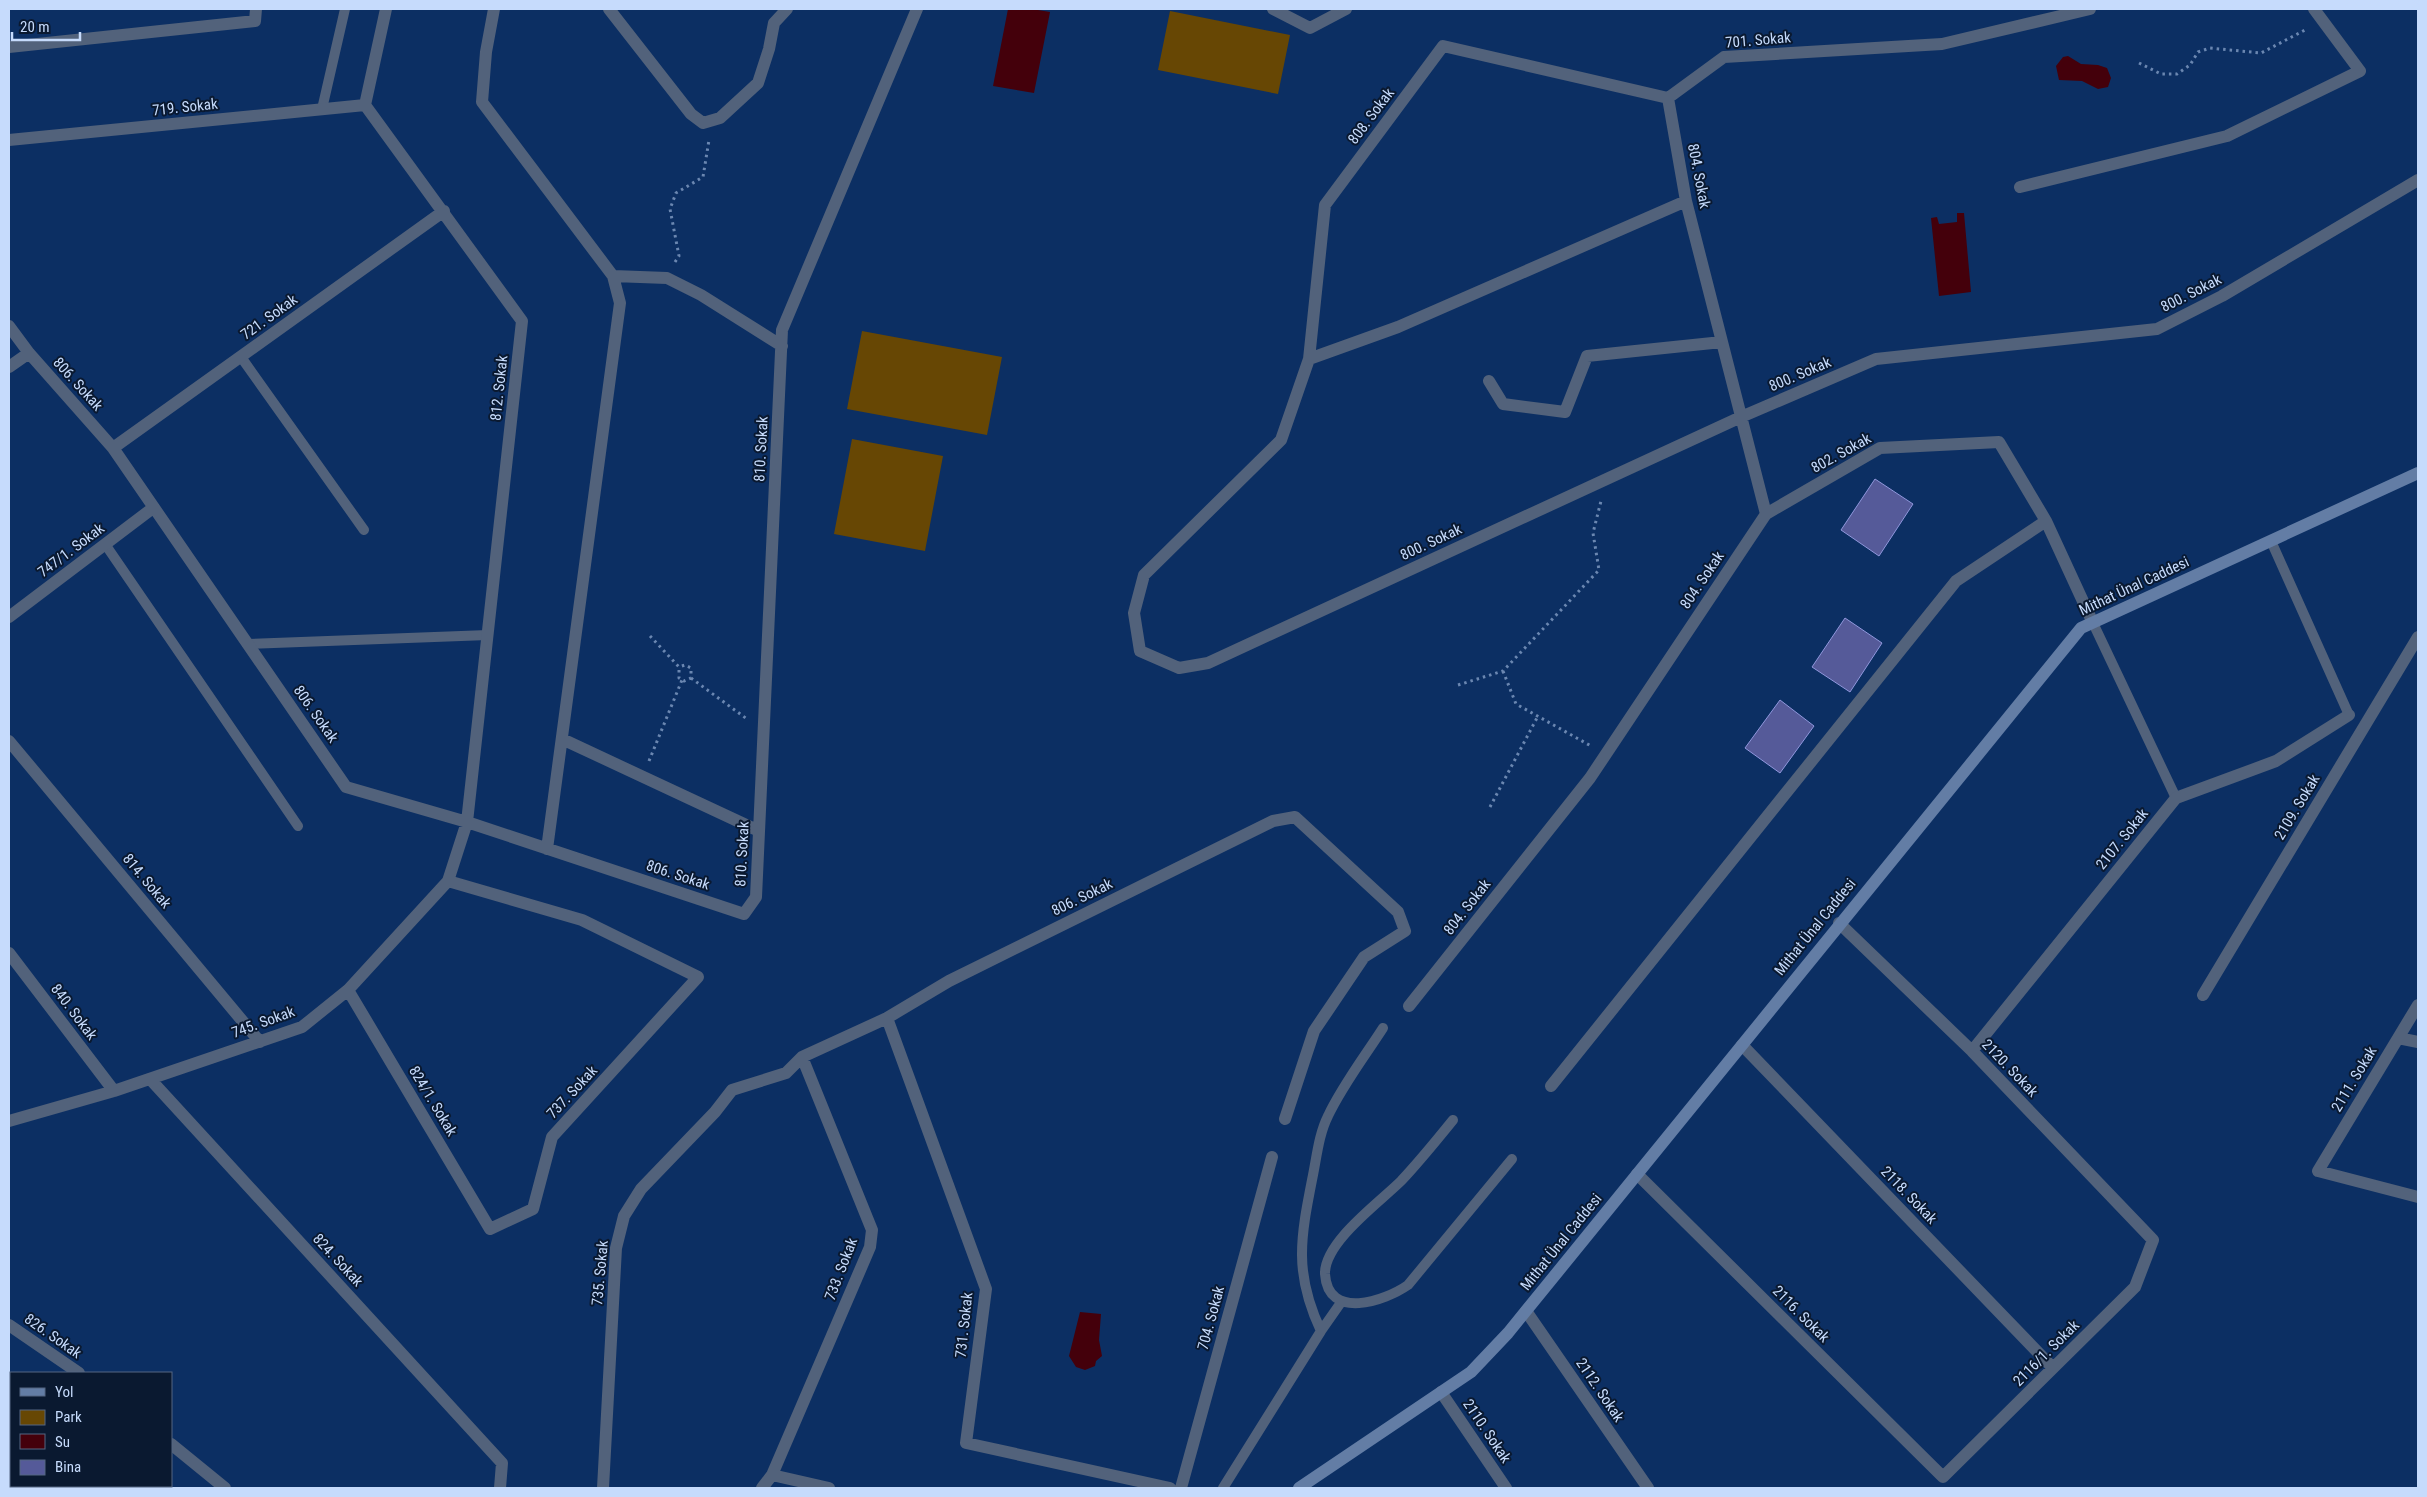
<svg xmlns="http://www.w3.org/2000/svg" width="2427" height="1497" viewBox="0 0 2427 1497" font-family="'Roboto Condensed',sans-serif">
	<rect width="100%" height="100%" fill="#0c2f63"/>
	<path fill="#674704" d="M1170,11l120,24 -12,59 -120,-24z
		M862,331l140,26 -15,78 -140,-26z
		M852,439l91,17 -18,95 -91,-17z"/>
	<path fill="#44000b" d="M1008,9h24l18,3 -16,81 -41,-7z
		M2068,56l13,8 17,1 9,3 4,10 -3,9 -10,2 -16,-8 -23,-1 -3,-14 7,-9z
		M1957,213h7l7,79 -32,4 -8,-78 6,-1 2,7 18,-2z
		M1080,1312l21,2 -2,26 3,16 -6,5 -1,5 -10,4 -9,-3 -7,-11z"/>
	<path fill="#555a99" stroke="#9097dc" d="M1875,479l38,25 -34,52 -38,-26z
		M1845,618l37,25 -32,49 -38,-25z
		M1780,700l34,26 -34,47 -35,-25z"/>
	<g fill="none" stroke-linecap="round" stroke-linejoin="round">
		<path stroke="#6b87b1" stroke-width="3" stroke-dasharray="2.5 4" stroke-linecap="butt" d="M2139,63l22,11h16l13,-9 8,-13 12,-4 51,5 46,-24
			M675,262l4,-6 -9,-47 6,-16 27,-16 6,-37
			M650,636l29,31 6,-2 6,3v10l-7,3 -5,-3v-11
			M1503,671l13,33 75,42
			M691,678l56,41
			M1458,685l45,-14 96,-101 -6,-37 8,-32
			M649,761l33,-81
			M1490,807l48,-91"/>
		<path stroke="#52627b" stroke-width="10" d="M322,109l23,-100
			M241,357l123,173
			M2271,541l78,174
			M105,544l193,282
			M2093,623l83,175
			M247,644l241,-9
			M1453,1120c-17,21 -34,42 -52,61 -21,21 -77,61 -76,93 3,47 60,27 83,11l104,-126
			M1321,1331c-28,-59 -20,-95 -8,-156 4,-20 6,-41 15,-59 14,-30 37,-60 55,-88
			M1223,1488l98,-157 21,-30"/>
		<path stroke="#52627b" stroke-width="12" d="M494,9l-8,43 -4,50 131,174 7,27 -73,546
			M609,9l82,105 12,9 17,-5 38,-35 11,-34 5,-26 13,-14
			M1273,9l37,19 36,-19
			M2090,9l-148,35 -218,13 -56,41 -225,-52 -118,159 -16,154 -28,81 -137,135 -10,38 6,38 39,17 29,-5 533,-246 135,-58 281,-30 65,-33 196,-116
			M9,47l246,-26 1,-12
			M1668,98l18,103 80,313
			M9,140l356,-35
			M2020,187l207,-51 133,-65 -46,-62
			M613,276l54,2 34,17 81,51
			M9,326l20,27 84,95 233,339 121,35 277,92 12,-17 26,-567 135,-321
			M1309,359l89,-32 288,-126
			M9,367l20,-14
			M1489,381l14,23 62,8 22,-56 135,-14
			M113,448l331,-237
			M9,617l144,-109
			M562,739l197,92
			M9,741l251,301
			M9,953l105,138
			M348,990l142,239 43,-20 19,-72 146,-160 -116,-57 -134,-39
			M2203,995l215,-358
			M2418,1005l-100,166 100,26
			M1409,1006l181,-228 176,-264 114,-66 119,-6 47,79 47,102
			M887,1018l99,271 -20,154 204,45
			M2398,1038l20,4
			M1742,1045l311,323
			M1972,1051l204,-253 100,-37 73,-46
			M150,1079l352,384 -2,25
			M1551,1086l405,-505 90,-60
			M9,1121l105,-30 188,-64 46,-37 100,-109 19,-59 55,-501 -157,-216 21,-96
			M1637,1174l306,303 192,-190 18,-47 -181,-189 -133,-128
			M1526,1311l122,177
			M9,1325l70,48
			M1441,1392l65,96
			M171,1444l54,44
			M772,1475l57,13
			M603,1488l13,-240 8,-32 17,-27 74,-77 17,-22 54,-17 16,-16 85,-39 62,-37 324,-160 22,-4 103,95 7,19 -41,26 -50,74 -29,88
			M762,1488l10,-13 98,-228 2,-17 -70,-173
			M1181,1488l91,-331"/>
		<path stroke="#637da5" stroke-width="12" d="M9,1465l2,5
			M21,1486l2,2
			M1299,1488l172,-116 37,-39 573,-705 337,-155"/>
	</g>
	<g text-anchor="middle" dominant-baseline="central" stroke-width="4" stroke-linejoin="round" paint-order="stroke">
		<g font-size="15" fill="#c6dbfc" stroke="#0a1930">
			<text transform="translate(1758 40) rotate(-5)">701. Sokak</text>
			<text transform="translate(185 107) rotate(-6)">719. Sokak</text>
			<text transform="translate(1371 116) rotate(-53)">808. Sokak</text>
			<text transform="translate(1699 176) rotate(79)">804. Sokak</text>
			<text transform="translate(2191 293) rotate(-27)">800. Sokak</text>
			<text transform="translate(269 317) rotate(-36)">721. Sokak</text>
			<text transform="translate(1800 374) rotate(-23)">800. Sokak</text>
			<text transform="translate(78 384) rotate(48)">806. Sokak</text>
			<text transform="translate(499 388) rotate(-84)">812. Sokak</text>
			<text transform="translate(761 449) rotate(-87)">810. Sokak</text>
			<text transform="translate(1841 453) rotate(-29)">802. Sokak</text>
			<text transform="translate(1431 542) rotate(-25)">800. Sokak</text>
			<text transform="translate(71 550) rotate(-37)">747/1. Sokak</text>
			<text transform="translate(1702 580) rotate(-56)">804. Sokak</text>
			<text transform="translate(2134 586) rotate(-25)">Mithat Ünal Caddesi</text>
			<text transform="translate(316 714) rotate(55)">806. Sokak</text>
			<text transform="translate(2297 807) rotate(-59)">2109. Sokak</text>
			<text transform="translate(2122 839) rotate(-51)">2107. Sokak</text>
			<text transform="translate(742 854) rotate(-87)">810. Sokak</text>
			<text transform="translate(678 875) rotate(18)">806. Sokak</text>
			<text transform="translate(147 881) rotate(50)">814. Sokak</text>
			<text transform="translate(1082 897) rotate(-26)">806. Sokak</text>
			<text transform="translate(1467 907) rotate(-52)">804. Sokak</text>
			<text transform="translate(1815 927) rotate(-51)">Mithat Ünal Caddesi</text>
			<text transform="translate(74 1012) rotate(53)">840. Sokak</text>
			<text transform="translate(263 1022) rotate(-20)">745. Sokak</text>
			<text transform="translate(2010 1068) rotate(46)">2120. Sokak</text>
			<text transform="translate(2354 1079) rotate(-59)">2111. Sokak</text>
			<text transform="translate(572 1092) rotate(-47)">737. Sokak</text>
			<text transform="translate(433 1101) rotate(59)">824/1. Sokak</text>
			<text transform="translate(1909 1195) rotate(46)">2118. Sokak</text>
			<text transform="translate(1561 1242) rotate(-51)">Mithat Ünal Caddesi</text>
			<text transform="translate(338 1260) rotate(47)">824. Sokak</text>
			<text transform="translate(841 1269) rotate(-69)">733. Sokak</text>
			<text transform="translate(600 1273) rotate(-85)">735. Sokak</text>
			<text transform="translate(1801 1314) rotate(45)">2116. Sokak</text>
			<text transform="translate(1211 1318) rotate(-75)">704. Sokak</text>
			<text transform="translate(964 1325) rotate(-84)">731. Sokak</text>
			<text transform="translate(53 1336) rotate(35)">826. Sokak</text>
			<text transform="translate(2046 1353) rotate(-45)">2116/1. Sokak</text>
			<text transform="translate(1600 1390) rotate(56)">2112. Sokak</text>
			<text transform="translate(1487 1431) rotate(56)">2110. Sokak</text>
		</g>
	</g>
	<rect width="2427" height="1497" fill="none" stroke="#c6dbfc" stroke-width="20"/>
	<rect x="10" y="1372" width="162" height="115" fill="#0a1930" stroke="#556782"/>
	<rect x="20" y="1388" width="25" height="8" fill="#637da5" stroke="#556782"/>
	<text x="55" y="1397" font-size="15" fill="#c6dbfc">Yol</text>
	<rect x="20" y="1410" width="25" height="15" fill="#674704" stroke="#556782"/>
	<text x="55" y="1422" font-size="15" fill="#c6dbfc">Park</text>
	<rect x="20" y="1434" width="25" height="15" fill="#44000b" stroke="#556782"/>
	<text x="55" y="1447" font-size="15" fill="#c6dbfc">Su</text>
	<rect x="20" y="1460" width="25" height="15" fill="#555a99" stroke="#556782"/>
	<text x="55" y="1472" font-size="15" fill="#c6dbfc">Bina</text>
	<path d="M12 32v8h68v-8" fill="none" stroke="#c6dbfc" stroke-width="2.5"/>
	<text x="20" y="32" font-size="15" fill="#c6dbfc" stroke="#0a1930" stroke-width="4" paint-order="stroke">20 m</text>
</svg>
